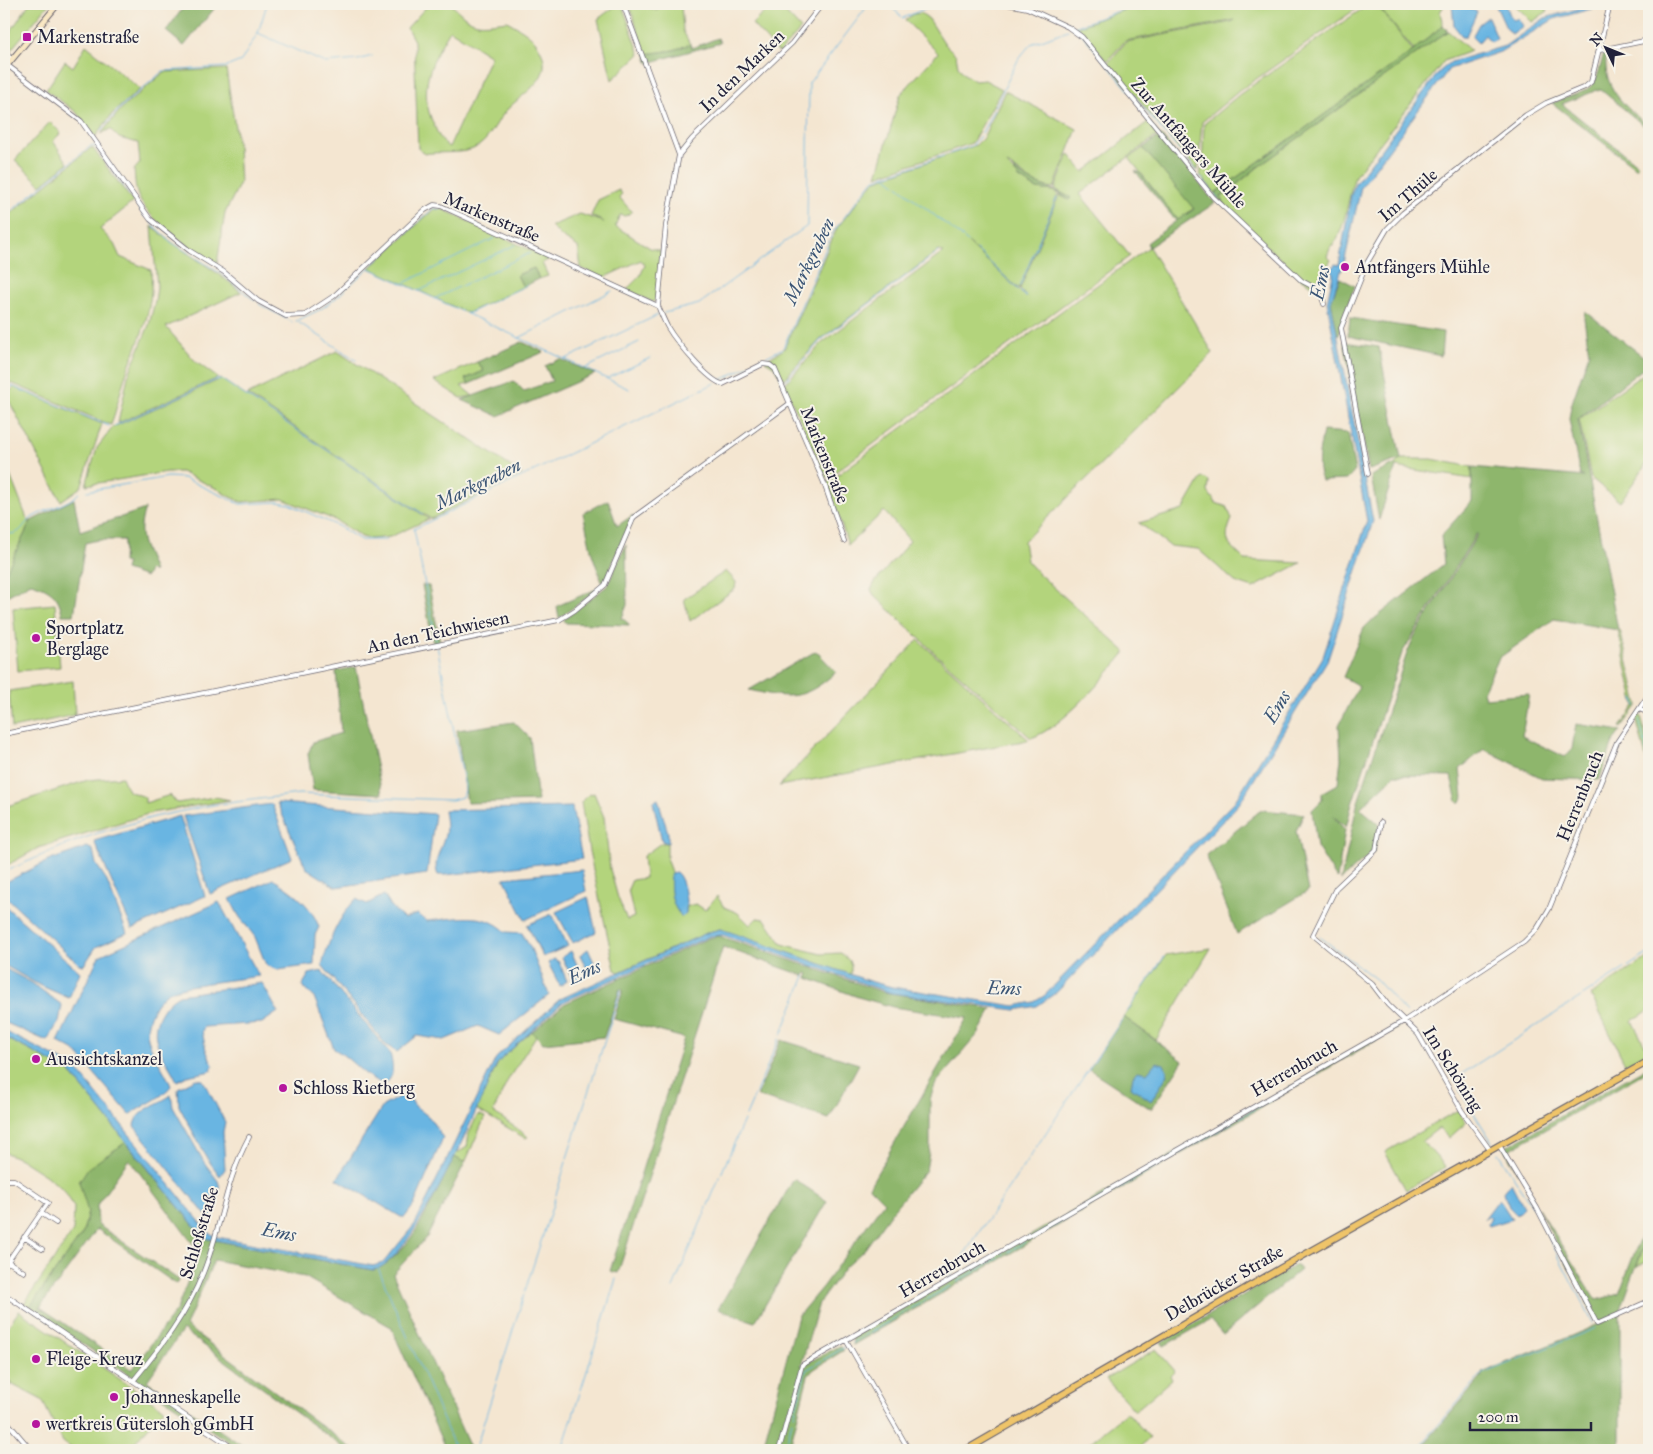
<svg xmlns="http://www.w3.org/2000/svg" width="1653" height="1454" viewBox="0 0 1653 1454" font-family="'IM FELL Great Primer',serif">
	<rect width="100%" height="100%" fill="#f7f3e8"/>
	<filter id="ink" filterUnits="userSpaceOnUse"><feTurbulence type="fractalNoise" baseFrequency=".02" numOctaves="2"/><feDisplacementMap in="SourceGraphic" scale="10" xChannelSelector="R" yChannelSelector="G"/><feConvolveMatrix kernelMatrix="1 2 1 2 8 2 1 2 1" color-interpolation-filters="sRGB"/></filter>
	<filter id="wash" filterUnits="userSpaceOnUse"><feTurbulence type="fractalNoise" baseFrequency=".0096" numOctaves="4" result="noise"/><feDisplacementMap in="SourceGraphic" scale="20" xChannelSelector="R" yChannelSelector="G"/><feGaussianBlur stdDeviation="1.12" result="paint"/><feColorMatrix in="noise" values="0 0 0 0 0 0 0 0 0 0 0 0 0 0 0 0 0 1.4 0 .05"/><feComposite in="paint" operator="in"/></filter>
	<g filter="url(#wash)">
		<rect width="100%" height="100%" fill="#f4e6d1"/>
		<path fill="#b3d47c" stroke="#6a7b5c" fill-rule="evenodd" d="M29,4h20l-39,47 -4,-13z
			M432,4h19c23,23 25,21 56,17 17,10 27,14 35,32 11,28 -22,41 -37,59 -11,13 -16,30 -32,37 -16,6 -34,2 -49,5l-6,-6 -4,-107 -7,-13 21,-23zM450,30l41,26 -42,91c-8,-5 -11,-13 -15,-22 -17,-35 -3,-64 16,-95z
			M618,4l4,1 18,49 -28,26 -14,-61z
			M637,4c8,0 12,6 21,5v-5h23l2,27 7,13 -16,6 -28,4 -16,-46z
			M764,4h23l-5,5 19,20 -22,24 -27,-29 13,-12z
			M1140,4h223l-124,87 -37,31 -4,49 -90,-108 18,-21 105,-20 4,-2 -110,21 -18,20 -30,-34z
			M1369,4h76l-5,8 3,13 -29,25 -37,-45 36,46 -198,142 -15,-18 2,-9 2,-42 36,-30z
			M1514,4h47l-15,5 2,2 -16,11z
			M921,13l8,6 16,25 11,11 2,11 6,8 11,7 10,-1 17,9 -30,54 -95,33 23,-81 38,-42 -33,-33 9,-6z
			M1448,31l23,20 -27,10 -89,115c-8,24 -8,48 -22,70h-2l-4,10 4,4 -17,26 -13,-7 -75,-73 -5,-8 37,-31z
			M86,45l54,44 -27,24 -18,24 -19,-25 -30,-22 19,-29 8,6z
			M226,69l12,78 2,36 -15,30 -8,51c-22,-14 -65,-40 -77,-64 -5,-8 -5,-21 -6,-30l6,-7 -2,-20 -19,-5 -9,-9 -9,5 20,-25 43,-37z
			M1005,91l72,38 -23,59c-28,-4 -27,-13 -47,-24 8,10 19,21 32,25 7,2 13,0 19,5l-39,95 -51,-46 59,55 -7,-9 39,-94 10,5 2,-2 -16,-9 14,-35 15,18 65,-51 10,13 -79,60 50,62 -303,222 -43,-93 38,-42 122,-91 -6,-1 -117,88 -39,42 -6,-13 -11,-7 19,-12 53,-121 37,-47 102,-36 7,-7z
			M50,122l11,11 -8,8 15,22 -27,22 -26,-25z
			M92,147l41,55 -33,27 14,15 6,13 31,13c3,42 -11,66 -25,104 -6,17 -9,34 -15,51l-107,-45v-161z
			M1143,148l51,60 -16,12 -49,-62z
			M619,190l3,4 -3,3 13,15 -7,4 -5,-1 -5,11 35,22 11,3 -4,48 -5,3 -25,-13 13,-13 5,-11 -4,-5 -38,18 -22,-10 -3,-21 -16,-10 -11,-11 29,-12 24,8 -13,-6 7,-16z
			M434,209h8l108,50 -8,4 6,13 -9,3 -5,-11 -17,7 6,12 -56,26 -97,-45z
			M152,226c28,25 61,41 89,66l-75,35 30,35 22,16 -100,45 10,-47 21,-51 6,-24 2,-14z
			M1149,247l64,106 -189,188 3,20 12,13 87,78c-21,25 -64,76 -95,86l-93,-82 -64,-61 -3,-5 4,-8 35,-41 -26,-30 -36,34 -20,-63z
			M337,351l185,123 -91,45 -184,-124z
			M477,362l7,9 -19,8 4,5 -8,2 12,10 -12,2 -27,-17z
			M1649,370v90l-29,42 -29,-24 -12,-59z
			M221,379l208,140 -39,18 -19,2 -9,-2 -27,-17 -52,-21 -42,3 -18,-9 -1,-2 -41,-19h-14l-81,13 11,-37 16,-21z
			M14,387l88,37 -21,63 -20,14 -55,-106z
			M1401,459h31l40,8v12l-76,-12 -2,-2z
			M4,460l24,61h3l-27,55z
			M1202,477l7,4 -1,11 8,11 11,4 5,12c-10,23 -4,25 13,41l56,3 -48,25 -18,-6 -37,-33 -28,-3 -31,-23 44,-13z
			M726,571l10,11 -1,7 -45,32 -6,-22z
			M55,604l5,63 -42,4 -5,-63z
			M1618,630h2l18,75 -17,23 -1,-1 15,-21z
			M918,640l111,100 -250,46z
			M73,681l2,34 -63,13 -3,-37z
			M1639,715l2,1 8,34v20l-13,-52z
			M122,777l6,14 17,6v6l25,-8 7,8 38,-6 15,3 -79,13 -113,35 -34,19v-60l84,-27z
			M594,793l10,24 6,52 8,29 9,22 7,-3 -6,-28 4,-9 13,-2 -2,-22 18,-13h6v18l19,52 1,-7 9,-2 9,6 12,-14 7,11 14,6 12,12 7,-7 8,1 17,25 39,10 20,-1c11,10 10,8 10,22l-131,-46 -11,3 -90,40 -4,-2 -26,-119 -8,-49 7,-7z
			M1211,948l-55,92 -32,-23 42,-62z
			M1649,957v53l-17,11 17,32 -24,11 -34,-69z
			M532,1031l4,5 -27,42 -16,34 32,22 3,3 -3,1 -49,-29 23,-48z
			M4,1037l65,34 62,77 -43,64 -5,21 -54,75 -5,-4 49,-73 1,-24 -10,-17 -19,-15 -25,-16 -16,-7z
			M1458,1110l8,13 -17,15 -10,-10 -17,13 24,26 -40,23 -21,-38z
			M480,1115l5,2 -20,46 -12,-7 14,-9 2,-14 8,-17z
			M1649,1231v30l-12,5z
			M19,1311l145,98 -36,41h-16l-5,-4 -5,4h-28l-11,-8 -21,-42 -29,-15 -6,-9 5,9 -8,5v-58z
			M1156,1349l19,22 -5,5 2,3 -37,32 -29,-32z
			M1127,1412l23,26 -14,12h-55z"/>
		<path fill="#8eb66c" stroke="#586c54" fill-rule="evenodd" d="M186,4h32l-34,42 -18,-15z
			M1443,25l5,6 -190,136 -37,30 5,9 -10,-9 -1,-4 198,-142z
			M718,38l2,5 -72,20 -2,-9 28,-4 16,-6 2,4z
			M1604,51l3,1c-7,35 18,54 42,75v3l-49,-41 -38,15 76,61 -2,3 -84,-65c39,-15 43,-9 52,-52z
			M1161,135l54,68 -66,44 -2,-4 29,-22 -41,-50 5,2 38,47 16,-11 -51,-61z
			M1012,167c18,19 38,19 59,31l-2,2 -14,-9 -18,-2 -18,-11z
			M534,268l5,11 -16,8 -6,-12z
			M1340,278l15,8 -13,33 -3,16 -2,-1 -6,-33z
			M1585,311l64,50v3l-71,55 40,211 -64,-11 -55,39 -16,34 2,6 44,-4 -7,42 43,21 7,-8 4,-25 45,7 -7,9 -15,40 -57,-2 -58,-29 -24,20 3,28 -2,5h-4l-6,-26 -56,-1 -35,33 19,16 -4,26 -34,30 16,-75 50,-152 7,-16 64,-103 -1,-1 -75,120 -50,151 -6,23 -13,-11 12,14 -8,49 -20,-32 -5,-37 10,-10v-7l16,-9 3,-25 -2,-34 20,-39 -16,-9 21,-49 5,-5 75,-59 -3,-28 31,-35v-34l112,10 -4,-2 -11,-56 2,-13 18,-53 -5,-35z
			M1350,318l93,14 -2,24 -93,-20z
			M522,342l22,10 -75,32 -4,-5 19,-8 -7,-9z
			M1344,342l35,5 22,112 -32,11z
			M560,359l35,15 -97,42 -36,-16 52,-19 10,10 28,-10 -7,-15z
			M1323,431l25,2 7,38 -8,9 -25,1c-7,-16 -2,-33 1,-50z
			M1394,465l2,2 -17,53 -8,-44z
			M74,499l6,32 65,-22c-10,28 0,37 9,63l-5,-2 -3,7 -21,-7 2,-7 -4,-1 1,-22h-26l-13,3 -11,72h-12c-2,-20 -13,-27 -31,-32l-26,14 3,35 -4,2v-58l27,-55z
			M608,500l9,26 16,-11 -30,70 -11,-31 -9,-41z
			M626,545l1,60 -5,13 8,7 -64,-2 -3,-3 44,-34z
			M422,585l7,1 11,56 -7,2z
			M601,587l-42,31 -2,-12z
			M816,651l20,21c-32,29 -47,27 -87,18z
			M356,667l26,127 -69,-4 -5,-36 5,-12 28,-9 -5,-62z
			M514,722l16,16 8,63 -71,2 -10,-73z
			M1261,810l43,4 -8,17 12,60 -71,43 -31,-79z
			M719,936l164,56 109,17 -14,25 -42,49 -6,16v48l-4,23 -33,40 -29,40 -19,17 -26,36 -18,63 39,-20 4,4 -31,20 -5,6 -19,74h-27l36,-134 25,-30 61,-84 -15,-15 98,-169 -74,-11 -35,-10 -51,-19 2,-4 -3,-1 -1,3 -82,-29 -105,326 -8,-2 74,-233 -70,-19 9,-29 -3,-1 -16,48 -61,6 -11,-11 32,-28 145,-66z
			M1124,1017l59,44 -32,48 -62,-40z
			M1398,1026l1,1 -546,318 -1,-8z
			M781,1040l78,24 -30,55 -72,-23z
			M1649,1066v4l-140,80 -1,2 10,22 -14,-26z
			M126,1142l78,96 169,32c40,-14 63,-78 80,-114l12,7 -38,74 -34,37 78,176h-25l-55,-123 -86,-50 -91,-17 -28,66 168,124h-7l-164,-120 -36,51 102,69h-8l-212,-142 54,-75 5,-21 -9,-30 9,-14zM129,1159l70,93 -22,57 -45,61 -92,-63 57,-78 79,55 3,-4 -81,-55 -1,-20z
			M794,1179l33,22 -72,121 -37,-13z
			M1538,1208l58,92 23,-6 30,-80v17l-29,81 -22,11z
			M1296,1265l4,5 -77,65 -13,-15 -46,26 -3,-4z
			M1620,1314v136h-201l63,-73v-4c46,-20 93,-37 138,-59z"/>
		<path fill="#69b5e2" stroke="#466c8e" d="M1452,4h11l14,8 -11,24h-4l-8,-10z
			M1495,4h11l5,14 3,2 4,-2 5,8 -11,8 -5,-4z
			M1595,4h14l-55,15 -54,33 -51,17 -88,118 -16,72 -14,43 42,219 -45,138 -89,145 -182,188 -20,14 -22,4 -124,-17 -168,-58 -13,1 -147,66 -60,55 -6,7c-18,39 -84,200 -124,206l-169,-32 -135,-167 -65,-34v-6l71,36 134,166 8,4 156,29 10,-3 32,-39 81,-166 64,-59 149,-67 11,-3 10,3 139,49 23,6 123,19 19,-4 10,-6 191,-195 88,-144 44,-136 -40,-219 6,-27 -1,-7 3,-4 4,1 12,-70 4,-11 84,-112 12,-10 54,-16 40,-28z
			M1488,17l9,21 -6,4 -6,-7 -7,8 -6,-6 7,-13z
			M658,799l10,34v10l-6,-2 -9,-39z
			M277,803l158,11 -8,60 -91,13 -30,-19z
			M272,804l20,54 -82,36 -27,-78z
			M572,807l10,52 -136,16h-8c-6,-13 4,-27 7,-40 2,-8 0,-17 -1,-25z
			M180,816l25,80 -73,33 -38,-88z
			M87,847l6,3 3,14 10,15 21,54 -31,14 -12,18 -5,-1 -75,-69v-12l44,-22z
			M582,870l4,21 -61,29 -21,-42z
			M676,872c9,7 11,31 10,41l-4,4c-12,-13 -12,-27 -11,-44z
			M273,879c20,13 38,25 46,48l-4,8 -1,30 -36,5 -12,-5 -11,-28 -16,-21 -9,-17z
			M384,895l8,13 12,11 13,-5 10,7c28,-2 57,-11 79,11l16,1 9,16 18,46 -50,40 -21,-9 -34,14 -27,-4 -20,16 -11,-7 -64,-80c7,-25 16,-47 34,-66l11,5z
			M588,897l8,35 -23,11 -17,-31z
			M219,902l40,74c-16,3 -80,9 -90,16 -14,8 -25,31 -21,46 4,18 17,31 23,48 -11,14 -27,18 -41,29l-55,-64 -17,-9 41,-86z
			M4,905l76,67 -11,26 -30,-13 -35,-20z
			M552,914l16,32 -25,11 -16,-32z
			M588,949l9,20 -7,6 -10,-20z
			M571,951l11,25 -8,6 -12,-25z
			M554,959l5,3 8,19 -7,5 -12,-23z
			M4,968l28,15 30,22 -3,17 -12,19 -43,-19z
			M322,971l68,82c3,13 5,23 -5,31 -21,-5 -32,-25 -51,-35l-20,-52 -12,-11 7,-12z
			M262,983l16,29 -16,11 -58,4 -2,4 4,19 7,15 -2,6 -24,5 -10,5c-10,-22 -31,-41 -17,-66 5,-9 10,-15 19,-20z
			M1156,1062l8,2 4,10 -17,27 -20,-14 2,-11 4,-5 10,2z
			M196,1079l7,1 22,42 -2,10 2,37 -5,7 -12,-16 -29,-54 -1,-18z
			M171,1095l2,12 31,55 14,19 2,7 -7,26 -4,5 -75,-93c2,-17 26,-22 37,-31z
			M401,1096l8,1 6,9 14,11 14,21 -29,67 -9,12h-4l-64,-38 46,-73z
			M1511,1183l13,25 -7,7 -8,-8 -5,-15z
			M1499,1199l13,20 -23,7 -1,-2 3,-6 -3,-2 -4,3z"/>
		<g fill="none" stroke-linecap="round" stroke-linejoin="round">
			<path stroke="#69b5e2" stroke-width="1" d="M888,4l15,14 32,-14
				M1074,27l63,-23
				M1076,27l120,144
				M258,33l67,30 33,-3 14,-4
				M4,64l1,-2
				M101,131l19,-23 43,-37 63,-4 15,-6 17,-28 9,-29
				M982,133l37,-75 12,-14 37,-14
				M884,175l84,67
				M1200,176l18,22
				M137,205l8,12
				M4,217l88,-72 4,2 39,55
				M151,223l20,19 51,32 33,27
				M976,249l50,48
				M369,268l260,121
				M404,283l91,-45
				M1020,286l37,-89
				M419,291l96,-46
				M434,299l96,-46
				M259,304l33,18
				M664,313l35,-9 108,-78 2,-143 60,-79
				M467,314l60,-29
				M296,321l25,-12 15,-11 92,-85 5,-5 8,1
				M298,322l58,38
				M519,338l93,-47
				M566,359l92,-44
				M586,368l53,-26
				M608,378l42,-20
				M721,380l62,-32 50,-116 40,-52 99,-34 8,-10
				M785,381l36,-41 117,-88
				M4,383l105,43
				M114,426l102,-46h6l201,134
				M87,491l81,-14 16,1 56,26 38,-2 11,2 49,22 23,14h26
				M4,534c20,1 16,-8 29,-17 13,-8 35,-12 46,-24
				M1634,698l2,8
				M1639,719l10,42
				M4,872l59,-26 35,-13 56,-16 58,-12 87,-11 153,6 10,-3 3,-10 -51,-258 301,-146
				M1320,937l57,43 29,33
				M781,1035l24,-59
				M746,1116l33,-77
				M1239,1118l80,-46
				M1492,1142l-32,-51v-10l3,-8 186,-120
				M1498,1153l35,54 60,116
				M567,1158l54,-168
				M556,1195l10,-33
				M1035,1237l198,-115
				M378,1268l78,182
				M949,1277l215,-320
				M957,1282l68,-40
				M673,1288l71,-168
				M525,1291l30,-93
				M852,1343l98,-57
				M794,1415l12,-45 39,-23
				M475,1450l49,-155
				M562,1450l54,-171
				M785,1450l7,-29
				M1417,1450l65,-76 114,-46"/>
		</g>
	</g>
	<g filter="url(#ink)">
		<g fill="none" stroke-linecap="round" stroke-linejoin="round">
			<g stroke="#6c6770" stroke-width="5.5">
				<path id="street" d="M623,4l56,151
					M1007,4l20,4 41,19 14,10 131,160 89,84c12,6 19,9 22,23
					M4,43l4,13 4,3
					M1600,50l49,-10
					M7,65l74,56 69,98 40,32 34,21 34,29 28,15 19,-1 29,-19 91,-86 9,-5 7,1 217,100c3,7 6,15 10,22 7,12 41,54 55,56l40,-20 7,1 5,4 49,114 20,58
					M658,306l8,-81 13,-70 13,-16 100,-96 30,-39
					M1368,474l-27,-146 26,-65 20,-34 16,-16 123,-98 20,-12 39,-16 6,-5 19,-78
					M1639,709l10,4
					M4,734l555,-114 16,-10 30,-25 29,-68 155,-113
					M1381,822l-5,28 -40,38 -23,47 59,49 16,21 30,29 44,77 28,39
					M1499,1145l38,63 60,116 52,-23
					M4,1180h10l34,23 -44,64
					M41,1213l15,10
					M24,1237l18,12
					M4,1259l20,13
					M4,1294l232,156
					M846,1340l63,110
					M4,1356l3,-1
					M133,1381c27,-33 54,-67 70,-108 19,-47 21,-89 46,-136
					M4,1427l5,-3 17,20 1,6
					M779,1450l23,-85 602,-344 120,-79 13,-13 12,-20 68,-167 32,-48"/>
			</g>
			<g stroke="#6c6770" stroke-width="7">
				<path id="secondary" d="M4,69l54,-65"/>
			</g>
			<g stroke="#6c6770" stroke-width="8">
				<path id="primary" d="M966,1450l315,-182 368,-207"/>
			</g>
			<use href="#street" stroke="#fff" stroke-width="4"/>
			<use href="#secondary" stroke="#f9e7c3" stroke-width="5"/>
			<use href="#primary" stroke="#efc469" stroke-width="5.5"/>
		</g>
	</g>
	<g fill="#b5179e" stroke="#f7f3e8" stroke-width="2">
		<rect x="22" y="32" width="10" height="10" rx="2.5"/>
		<circle cx="1345" cy="267" r="5"/>
		<circle cx="36" cy="638" r="5"/>
		<circle cx="36" cy="1059" r="5"/>
		<circle cx="283" cy="1088" r="5"/>
		<circle cx="36" cy="1359" r="5"/>
		<circle cx="114" cy="1397" r="5"/>
		<circle cx="36" cy="1424" r="5"/>
	</g>
	<g text-anchor="middle" dominant-baseline="central" stroke-width="4" stroke-linejoin="round" paint-order="stroke">
		<g font-size="18" fill="#22223b" stroke="#f7f3e8" text-anchor="start">
			<text x="37" y="37">Markenstraße</text>
			<text x="1355" y="267">Antfängers Mühle</text>
			<text x="46" y="628">Sportplatz<tspan x="46" dy="21">Berglage</tspan></text>
			<text x="46" y="1059">Aussichtskanzel</text>
			<text x="293" y="1088">Schloss Rietberg</text>
			<text x="46" y="1359">Fleige-Kreuz</text>
			<text x="124" y="1397">Johanneskapelle</text>
			<text x="46" y="1424">wertkreis Gütersloh gGmbH</text>
		</g>
		<g font-size="18" fill="#22223b" stroke="#f7f3e8">
			<text transform="translate(742 71) rotate(-44)">In den Marken</text>
			<text transform="translate(1189 143) rotate(49)">Zur Antfängers Mühle</text>
			<text transform="translate(1408 195) rotate(-41)">Im Thüle</text>
			<text transform="translate(492 217) rotate(23)">Markenstraße</text>
			<text transform="translate(825 455) rotate(68)">Markenstraße</text>
			<text transform="translate(438 632) rotate(-12)">An den Teichwiesen</text>
			<text transform="translate(1580 796) rotate(-68)">Herrenbruch</text>
			<text transform="translate(1294 1068) rotate(-30)">Herrenbruch</text>
			<text transform="translate(1453 1069) rotate(58)">Im Schöning</text>
			<text transform="translate(199 1233) rotate(-73)">Schloßstraße</text>
			<text transform="translate(942 1269) rotate(-30)">Herrenbruch</text>
			<text transform="translate(1224 1283) rotate(-30)">Delbrücker Straße</text>
		</g>
		<g font-size="19" font-style="italic" fill="#3b5575" stroke="#f7f3e8">
			<text transform="translate(809 261) rotate(-64)">Markgraben</text>
			<text transform="translate(1320 283) rotate(-78)">Ems</text>
			<text transform="translate(478 484) rotate(-26)">Markgraben</text>
			<text transform="translate(1277 707) rotate(-59)">Ems</text>
			<text transform="translate(584 972) rotate(-24)">Ems</text>
			<text transform="translate(1004 988) rotate(2)">Ems</text>
			<text transform="translate(279 1232) rotate(11)">Ems</text>
		</g>
	</g>
	<rect width="1653" height="1454" fill="none" stroke="#f7f3e8" stroke-width="20"/>
	<g transform="translate(1606 48) rotate(313)" stroke="#f7f3e8" stroke-width="4" paint-order="stroke">
	<path d="M0-4L9 19L0 12L-9 19Z" fill="#22223b"/>
	<text y="-8" font-size="14" font-weight="bold" text-anchor="middle" fill="#22223b">N</text>
	</g>
	<path d="M1470 1422v8h121v-8" fill="none" stroke="#22223b" stroke-width="2.5"/>
	<text x="1478" y="1422" font-size="15" fill="#22223b" stroke="#f7f3e8" stroke-width="4" paint-order="stroke">200 m</text>
</svg>
